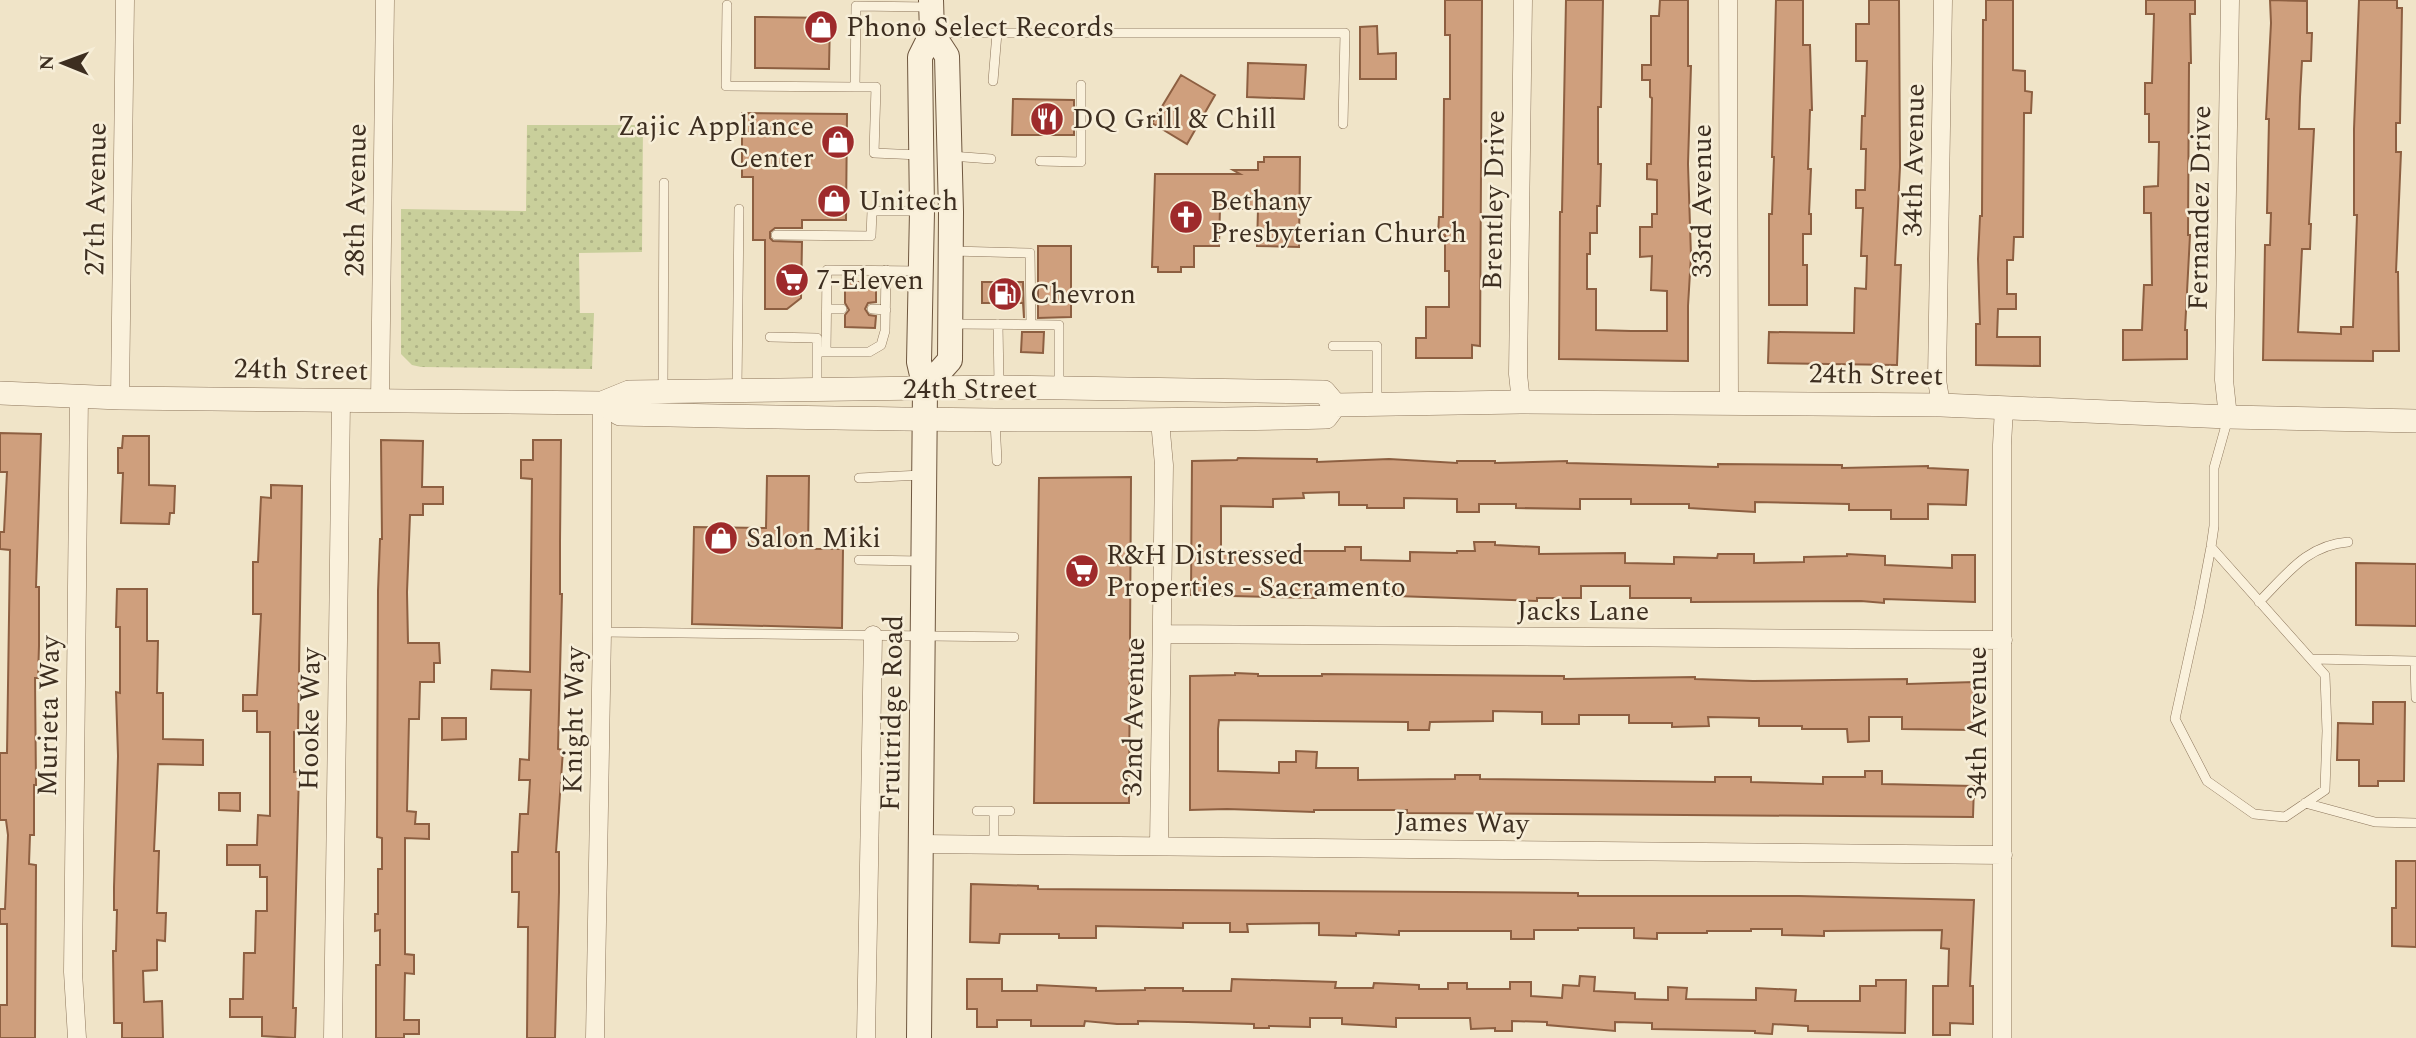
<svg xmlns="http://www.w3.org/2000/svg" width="2416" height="1038" viewBox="0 0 2416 1038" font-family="Spectral,serif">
	<defs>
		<pattern id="grass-dots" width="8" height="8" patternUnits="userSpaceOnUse" patternTransform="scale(1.75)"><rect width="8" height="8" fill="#c9cf9b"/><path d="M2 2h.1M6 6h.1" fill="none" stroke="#aeb285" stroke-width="1.8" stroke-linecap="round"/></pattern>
	</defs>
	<rect width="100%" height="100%" fill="#f0e4c8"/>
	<path fill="url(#grass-dots)" d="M527,125h116l-1,127 -63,1 1,60h14l-2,56 -171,-2 -9,-2 -11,-11v-145l125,2z"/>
	<path fill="#cf9f7d" stroke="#8d5f41" stroke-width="2" d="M1445,0h37l-2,346 -8,-1v13h-56v-20h10v-31h23v-36h-4v-36l-7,-1 1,-17h4l1,-118h6v-64h-5z
		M1566,0h37l-2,107h-3v57h3l-1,42h-3v27h-7v21h-3v35h9v41l35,1h36v-40l-16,-1 1,-34 -12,1v-30h12v-13h5v-34l-10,-1v-15h4l1,-66 -2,-1v-17h-8v-15h9v-49h8l1,-16h28v66h3l-3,98 3,92 -3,50v55l-129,-2 1,-147h2z
		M1776,0h27v45h7l2,65h-2l-2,59h3l-2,45h2v20h-8v31h4v40h-38v-91h3l2,-57h-2z
		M1869,0h30l1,167 -5,98h6l-4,100 -129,-2 1,-31 85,1 1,-45 11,1 1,-33h-6l2,-48h-7v-18h9l1,-41h-5l1,-33h3l2,-55h-11v-37h13z
		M1986,0h27v70l12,1v20l7,1 -1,21h-7l-1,124h-9l-1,23h-6v34h9v15h-18l-1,28h43v29l-64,-1v-41h4l-2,-65 2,-43h2l1,-196h3z
		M2146,0h49v14h-5l1,49h-2l-1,172h2l-5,95h2v29l-64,1v-30h19l2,-45h8l-1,-72h-7v-26l14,-1 1,-44h-10v-28h-4v-31h7l2,-69h-8z
		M2270,0l37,1v32h5l-1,28h-9l-2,36 -1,32h15l-5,95h2l-1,25h-8l-4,83 43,2v-7h12l4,-112h-3v-86l5,-129h38v8h5l-2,115h-4v29h5l-5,120h2l1,79h-26v10l-110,-1 2,-115h5l1,-32h-4l2,-94h-3l5,-96z
		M755,17l75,1 -1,51 -74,-1z
		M1377,26l1,28 18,-1v26h-36v-52z
		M1248,63l58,2 -2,34 -57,-2z
		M1181,75l34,20 -28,49 -35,-21z
		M1013,99l61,1v35h-62z
		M742,113l105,1 -1,106h-44v8h-27l-5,4v6l3,3 29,1 -1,56 -14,11h-22v-69h-12v-63h-11z
		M1264,157h36l-1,90 -42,-1 1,-37 -38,-1 -1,38h-25v21h-13v5h-23v-5h-6l3,-93h85l-7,-4h25v-8h6z
		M1038,246h33v71l-33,1z
		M845,282h31v20l-8,1 -3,6 4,6 7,1 -1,12 -30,-1v-12l4,-5 -4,-7z
		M982,282h41l1,36 -1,-15h-41z
		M1022,332h22l-1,21 -22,-1z
		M0,433l41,1 -5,153h3v59l-1,32h-3l1,107h-2v50h-4l-1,29 7,1 -1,173h-35v-33h7v-81h-7v-15h5l3,-74 -2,-15h-6v-67h7l3,-203 -10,-1v-17h4l3,-60h-7z
		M123,436h26v49l26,1 -1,27h-4l-1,11 -48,-1 2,-50h-5v-25h4z
		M381,440l42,1 -1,46h21v17h-20v11h-13l-3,77 1,51h31l1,20h-6v19h-14l-1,37h-10l-2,92 9,1 -1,12h14v15l-24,-1v116l9,1v19l-9,-1 -1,47h15v14h-15v4h-28v-73h4v-35l-5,1v-17h3v-45h4v-31l-5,-1 1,-246 2,-52h2z
		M533,440h28l-1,102v52h2l-4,155 5,1 -7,102h3v40l-4,146h-28l1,-111h-10l1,-35h-7v-40h6l2,-38h8l2,-34h-11l1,-21 9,1 2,-70 -40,-1 1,-19 38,2 2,-193 -11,-1v-18h12z
		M1238,458l79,1v3l72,-3 68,4v-2h38v2l72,-2v2l151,4v-3l124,1v3l86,-2v2l40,2 -2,35 -38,-1v15h-37v-9h-42v-6l-94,-2v10l-66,-4v-4h-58v-5h-51v10l-64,-1v-4h-37v8h-22v-13l-53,-1v10h-37v-3h-28v-13l-36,1 1,5 -31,1v8l-52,-1v45h124v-4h16v13l49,1v-9l47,1v-2h18l-1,-9h21v3l44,2v7l86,-1v10l49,1v-7l43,1 1,-4h36v9l50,-1v-5l43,-1v-2l38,2v9l67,3v-13h23v47l-91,-3v4l-23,-2 -170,1v-4h-61v-12h-49v12h-44v3l-170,-6 -51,1v2l-125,-3 1,-134 45,-1z
		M767,476h42l-1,73h35l-1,79 -150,-4 2,-97 72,1z
		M1131,477l-2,326h-95l5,-325z
		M271,485l31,1 -4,246h-4v40h5l-6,236h3l-1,30 -33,-2v-19h-32v-18h13l1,-46h11l1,-42h11v-34h-7v-12h-33v-20h30l1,-30 12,1v-84h-13v-21h-14v-16h14l4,-81h-8v-52h5l3,-65 10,1z
		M2356,563l60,1v62l-60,-1z
		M117,589h30v52h11l-1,52h6v46l40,1v25l-45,-1 -4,87h5l-2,62h9l-1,28 -8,-1v30l-14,1 1,31 18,-1 1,37h-41v-15h-8l-1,-72h3l1,-41h-3v-23l4,-131 -2,-64 4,1v-66h-4z
		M1235,673l23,1v2h64v-2l242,2v3l131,-2v2l58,2 154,-2v5l67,-2 -1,48 -71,-1v-12h-33v24l-21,1 -1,-13h-45v-3h-43v-8l-51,-1 1,9 -37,1v-4h-43v-8h-50v9h-37v-12l-49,-1v10l-63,1 -1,8h-21v-8l-189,-2 -1,9v42l61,2v-11h17v-11l21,1 -1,16h42v12l97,-1v-4h25v4l235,3v-5h36v5l72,2v-7h42v-6h17v13l92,2 -1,31 -566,-4v-3h-93v2l-87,-3 -37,1v-134l45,-1z
		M2373,702h32l-1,79h-26v5h-19v-26h-22l1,-37 35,1z
		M442,718h24v21l-24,1z
		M219,793h21v18l-21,-1z
		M2396,861h20v86l-24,-1v-38h4z
		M971,884l67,2v3l540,4v3h221l175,4 -4,86h3v38l-23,-1v12h-17v-49h15l1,-37 -8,-1 1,-18 -118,1v5l-42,-1v-6h-31v2h-44v2h-50v6l-23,-1v-10h-56v2h-44v9h-23v-8h-112v4l-43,-2v3l-37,-1v-12l-72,1 1,8h-18v-9h-47v5l-87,-2v12h-37v-4h-59l-1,9 -29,-1z
		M1580,976l15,1 -1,14 41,2v6l33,1v-13l19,1 -1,11 70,1v-12l40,2 -1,11h65v-15h16v-6h30l-1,53 -97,-2v-5l-35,-2 -1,10 -17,-1v-2l-103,-2v-6l-37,-1v9l-68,-6v-3l-35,-1v10h-17v-3l-24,1 -1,-11h-74v9l-54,-3v-6h-32v9l-41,-1v2h-15v-4l-66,-2 -50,-1v3h-21l-32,-3 -1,5h-53v-6h-34v7h-20v-18h-10v-30h35v12h35v-6l59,3v3l49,-1v-2h38v3h48l1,-12 104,3 -1,6h38l1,-5 45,2v4h29v-6h19v6h43v-7h21v14l31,2 1,-13 16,1z"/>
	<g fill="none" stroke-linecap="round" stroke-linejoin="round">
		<g stroke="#8d765c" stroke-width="10">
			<path id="service" d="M727,5l-1,81 129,1 1,-81 73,1
				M937,33h408l-2,91
				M993,81l4,-48
				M855,87h21l-2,66 46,2
				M951,156l40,3
				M1040,161l41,1v-77
				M776,235l95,1 1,-25h48
				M952,251l78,2 1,71
				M827,309h15
				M872,309l14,1
				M953,324l106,1v61
				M998,324l1,61
				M770,337l47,1v14
				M1333,346h44v56
				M826,352l1,-82 92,1
				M737,388l2,-179
				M817,388v-36h52l12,-7 4,-14 1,-61
				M663,389l1,-206
				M995,421l2,40
				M859,478l63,-3
				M2211,547l114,128 2,56 -2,59 -40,27 -31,-3 -47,-33 -32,-62 24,-109 12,-63 3,-21v-58l14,-50
				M859,560l63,1
				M2259,602c28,-28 48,-57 89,-60
				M602,632l412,5
				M2311,659l105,2
				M2415,661l1,37
				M2305,803l70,19 41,1
				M977,811h33
				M994,811v34"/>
		</g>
		<g stroke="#8d765c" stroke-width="19">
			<path id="minor" d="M1728,0l1,403
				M120,398l5,-398
				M380,401l5,-401
				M1521,402l-3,-28 5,-374
				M1941,405l-4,-25 6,-380
				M2228,417l-4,-37 6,-380
				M1163,634l840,6
				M921,844l1082,11
				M1159,846l5,-381 -4,-44
				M77,1038l-4,-66 6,-577
				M333,1038l8,-637
				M595,1038l7,-406v-229
				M866,1038l7,-403
				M2002,1038v-593l2,-37"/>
		</g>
		<g stroke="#8d765c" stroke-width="24">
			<path id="tertiary" d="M0,393l120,5 482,5 27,-11 370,-5 325,5 11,13
				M602,403l18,11c236,5 471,9 706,3l9,-12
				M1335,405l186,-3 420,3 287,12 188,4"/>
		</g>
		<g stroke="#6f573f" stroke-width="26">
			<path id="secondary" d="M925,388l25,-28 1,-148 -4,-156 -15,-23
				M919,1038l6,-650 -6,-26 3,-151 -2,-154 12,-24 -1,-33"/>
		</g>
		<use href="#service" stroke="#faf1dc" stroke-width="9"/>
		<use href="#minor" stroke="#faf1dc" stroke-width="18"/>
		<use href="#tertiary" stroke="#faf1dc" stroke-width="23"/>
		<use href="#secondary" stroke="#faf1dc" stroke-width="24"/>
	</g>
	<defs>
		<g id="shop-disc" transform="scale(1.75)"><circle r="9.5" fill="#9e2a2b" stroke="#f7eed8"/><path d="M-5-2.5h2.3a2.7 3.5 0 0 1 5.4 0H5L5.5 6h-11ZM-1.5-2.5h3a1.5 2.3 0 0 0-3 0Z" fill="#fff"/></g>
		<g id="restaurant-disc" transform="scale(1.75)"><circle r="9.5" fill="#9e2a2b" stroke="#f7eed8"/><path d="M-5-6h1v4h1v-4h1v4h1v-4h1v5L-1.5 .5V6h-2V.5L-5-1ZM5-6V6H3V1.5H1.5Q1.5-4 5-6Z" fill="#fff"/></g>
		<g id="church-disc" transform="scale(1.75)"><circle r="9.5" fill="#9e2a2b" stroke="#f7eed8"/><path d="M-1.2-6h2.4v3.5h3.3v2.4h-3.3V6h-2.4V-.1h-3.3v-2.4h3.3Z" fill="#fff"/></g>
		<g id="supermarket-disc" transform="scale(1.75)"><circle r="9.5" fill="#9e2a2b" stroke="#f7eed8"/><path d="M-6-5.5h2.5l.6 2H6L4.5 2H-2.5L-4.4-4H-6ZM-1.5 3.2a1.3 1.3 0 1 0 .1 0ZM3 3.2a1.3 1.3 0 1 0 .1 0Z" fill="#fff"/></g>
		<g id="fuel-disc" transform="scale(1.75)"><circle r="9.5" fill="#9e2a2b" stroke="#f7eed8"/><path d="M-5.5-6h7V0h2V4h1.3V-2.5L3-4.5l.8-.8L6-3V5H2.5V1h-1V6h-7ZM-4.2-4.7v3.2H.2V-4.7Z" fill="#fff"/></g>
	</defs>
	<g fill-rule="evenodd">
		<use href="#shop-disc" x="821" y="27"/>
		<use href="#restaurant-disc" x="1047" y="119"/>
		<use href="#shop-disc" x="838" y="142"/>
		<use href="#shop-disc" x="834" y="201"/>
		<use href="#church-disc" x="1186" y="217"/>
		<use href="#supermarket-disc" x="792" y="280"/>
		<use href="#fuel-disc" x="1005" y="294"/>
		<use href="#shop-disc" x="721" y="538"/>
		<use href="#supermarket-disc" x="1082" y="571"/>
	</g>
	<g text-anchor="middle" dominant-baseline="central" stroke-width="5" stroke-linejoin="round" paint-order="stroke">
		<g font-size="28" fill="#3d2e20" stroke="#f7eed8" text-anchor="start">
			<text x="846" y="27">Phono Select Records</text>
			<text x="1072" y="119">DQ Grill &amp; Chill</text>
			<text x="814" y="126" text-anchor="end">Zajic Appliance<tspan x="814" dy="32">Center</tspan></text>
			<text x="858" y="201">Unitech</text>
			<text x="1210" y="201">Bethany<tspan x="1210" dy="32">Presbyterian Church</tspan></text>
			<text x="816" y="280">7-Eleven</text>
			<text x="1030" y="294">Chevron</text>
			<text x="746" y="538">Salon Miki</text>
			<text x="1106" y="555">R&amp;H Distressed<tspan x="1106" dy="32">Properties - Sacramento</tspan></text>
		</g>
		<g font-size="28" fill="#3d2e20" stroke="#f7eed8">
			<text transform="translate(1914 160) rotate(-89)">34th Avenue</text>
			<text transform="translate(96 199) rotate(-89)">27th Avenue</text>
			<text transform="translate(356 200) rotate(-89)">28th Avenue</text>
			<text transform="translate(1494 200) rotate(-89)">Brentley Drive</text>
			<text transform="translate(1702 201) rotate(-90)">33rd Avenue</text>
			<text transform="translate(2200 208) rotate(-89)">Fernandez Drive</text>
			<text transform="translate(301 370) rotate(1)">24th Street</text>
			<text transform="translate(1876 375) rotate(1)">24th Street</text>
			<text x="970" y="389">24th Street</text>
			<text x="1583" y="611">Jacks Lane</text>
			<text transform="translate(892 713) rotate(-89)">Fruitridge Road</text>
			<text transform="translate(49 716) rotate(-89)">Murieta Way</text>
			<text transform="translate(1134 717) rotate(-89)">32nd Avenue</text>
			<text transform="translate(310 719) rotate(-89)">Hooke Way</text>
			<text transform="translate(574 720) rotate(-89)">Knight Way</text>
			<text transform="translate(1977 723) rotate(-90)">34th Avenue</text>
			<text transform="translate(1462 823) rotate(1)">James Way</text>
		</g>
	</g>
	<g transform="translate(63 63) rotate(271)" stroke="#f7eed8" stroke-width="5" paint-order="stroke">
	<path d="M0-5L12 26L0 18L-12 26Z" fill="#3d2e20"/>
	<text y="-10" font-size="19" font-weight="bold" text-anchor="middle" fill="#3d2e20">N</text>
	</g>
</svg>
